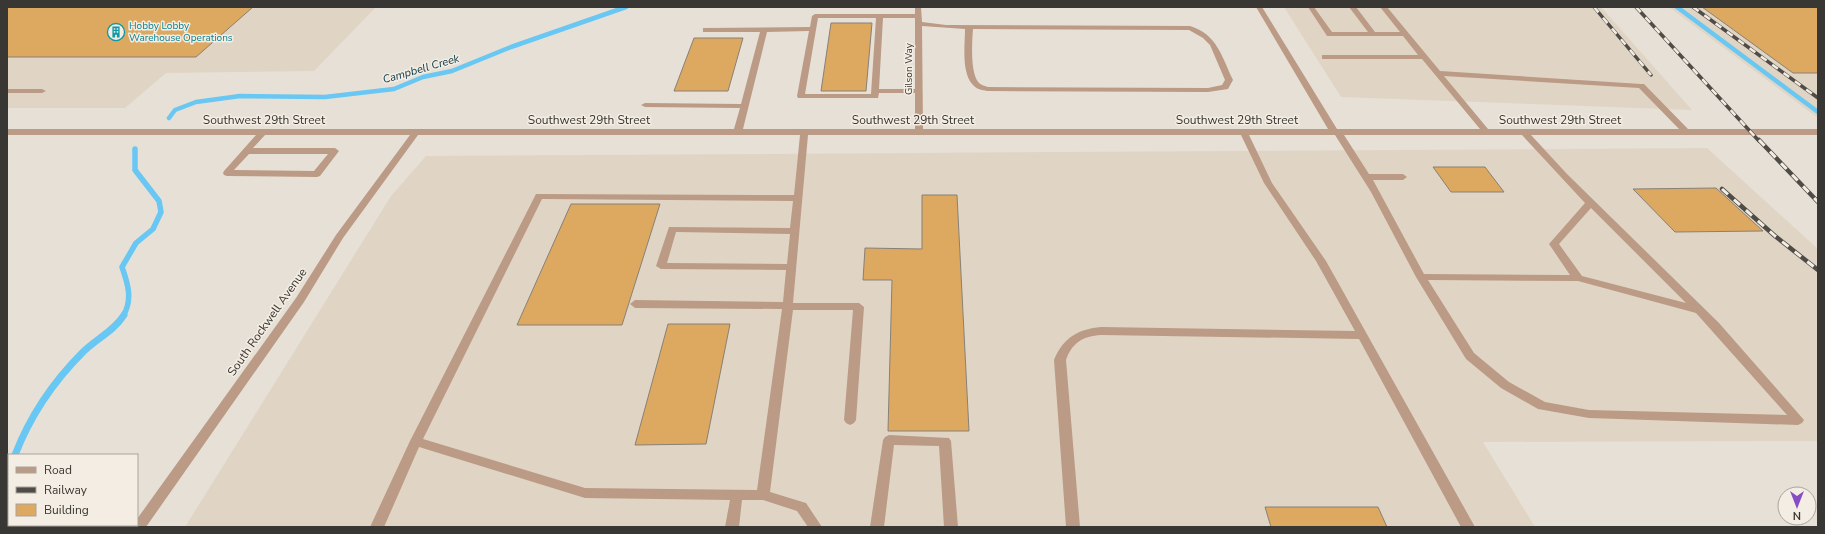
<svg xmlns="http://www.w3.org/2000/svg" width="1825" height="534" viewBox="0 0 1825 534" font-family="'Nunito Sans',sans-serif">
	<rect width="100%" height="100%" fill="#e7e0d6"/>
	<path fill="#e0d5c4" d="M7,7h369l-62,64 -148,2 -41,35h-118z
		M1284,7h317l91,103 -351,-13z
		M1669,7h149v111z
		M1707,148l111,101v192l-335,1 52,85h-1350l206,-331 35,-40z"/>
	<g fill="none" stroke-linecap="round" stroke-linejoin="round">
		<path stroke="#68c7f3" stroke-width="4.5" d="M1677,7l141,105
			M169,118l6,-8 21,-8 44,-6 85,1 69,-8 29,-12 29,-6 59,-24 115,-40"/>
		<path stroke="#68c7f3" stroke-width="5.5" d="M123,316c10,-16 5,-32 -1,-49l14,-24 17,-14 8,-17 -2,-11 -24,-31v-21"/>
		<path stroke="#68c7f3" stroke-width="7" d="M15,455c15,-39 38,-73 68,-103 13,-13 31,-21 41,-37
			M7,476l2,-5"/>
	</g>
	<path fill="#dda860" stroke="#888077" d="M7,7h246l-57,50h-189z
		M1702,7h116v66h-25z
		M831,23h41l-6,68h-45z
		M694,38h49l-15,53h-54z
		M1433,167h52l19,25h-53z
		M1716,188l47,43 -88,1 -42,-43z
		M922,195h35l12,236h-81l4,-151h-29l2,-32 57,1z
		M571,204h89l-38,121h-105z
		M668,324h62l-24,120 -71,1z
		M1265,507h113l9,20h-116z"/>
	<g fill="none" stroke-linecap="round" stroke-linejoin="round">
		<path fill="#bb9b85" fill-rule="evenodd" d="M915,7h6l1,15 24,3 244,1c27,8 32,31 43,54l-5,9 -20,3 -221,-1c-5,-1 -11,-2 -14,-6 -12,-13 -8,-40 -8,-56l-43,-3 1,103h405l-72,-122h6l75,122h143l-58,-70h-100v-4h96l-15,-19h-76l-19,-29h6l18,25h36l-19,-25h7l19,25h25l-20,-25h7l53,64 201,13h3l44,45h130v6h-287l36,39 152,149 85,97 -2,3 -4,2 -209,-7 -51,-9 -37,-21 -35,-29 -50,-82 -45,-85 -36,-57h-86l23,48 54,78 149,266h-14l-102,-188 -258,-4c-18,1 -29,8 -35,25l14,167h-14l-12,-167c9,-22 24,-31 47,-33l254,4 -39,-70 -52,-78 -23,-48h-433l-15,168h66l5,4 -8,113 -2,3 -4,2 -4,-2 -2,-3 9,-110h-60l-23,182 36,11 16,24h-14l-11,-16 -34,-11h-21l-3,27h-14l5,-27 -145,-2 -166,-51 -35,80h-14l40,-86 126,-247 258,1 6,-60h-382l-75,103 -39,64 -158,225h-14l1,-2h4v-6l159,-221 40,-63 74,-100h-145l-12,13h82l4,3 -19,25 -3,1 -90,-1 -3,-1 -1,-2 1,-2 32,-36h-249v-6h727l6,-21 -95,-1 -4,-2 4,-2 96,1 19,-72h-57v-4l107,-1 2,-11 3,-2h100zM818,18h58l-5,76h-66zM883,18h32v71h-36zM973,29l216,1 14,8 7,7 15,35 -3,5 -14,3 -220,-1c-3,-1 -7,-2 -9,-4 -9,-9 -7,-41 -6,-54zM809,31l-12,65 1,2h80l1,-5h36v36h-172l24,-97zM1444,76l195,12 40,41h-191zM1344,135h178l63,68 -36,41 21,31 -146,-1 -51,-94h30l4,-3 -4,-3h-34zM249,154h79l-14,17 -80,-1zM542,199l251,2 -3,27 -121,-1 -13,39 5,3 125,1 -3,32 -148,-2 -5,4 5,4 147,1 -25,181 -172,-2 -162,-49zM1591,208l95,95 -104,-27 -23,-32zM676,232l114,2 -3,30 -120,-1zM1428,280l150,1 118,32 91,102 -198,-5 -44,-8 -36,-20 -35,-29z
			M7,89h35l4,2 -4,2h-35z
			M889,435l60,3 2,3 7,86h-14l-5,-81 -45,-1 -10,82h-14l13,-87 2,-3z"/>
		<g stroke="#4f4c47" stroke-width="3.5">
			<path id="rail-far1" d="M1594,7l57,68
				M1636,7l123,134
				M1693,7l125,91"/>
		</g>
		<g stroke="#4f4c47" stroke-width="4.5">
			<path id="rail" d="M1759,140l59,62
				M1722,189l53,47 43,34"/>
		</g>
		<use href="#rail-far1" stroke="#f4ede3" stroke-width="2.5" stroke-dasharray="7" stroke-linecap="butt"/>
		<use href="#rail" stroke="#f4ede3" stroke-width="3" stroke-dasharray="8" stroke-linecap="butt"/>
	</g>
	<defs>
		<g id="building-ring" transform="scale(0.9)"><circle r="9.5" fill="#f4ede3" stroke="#0f9aa8" stroke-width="1.5"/><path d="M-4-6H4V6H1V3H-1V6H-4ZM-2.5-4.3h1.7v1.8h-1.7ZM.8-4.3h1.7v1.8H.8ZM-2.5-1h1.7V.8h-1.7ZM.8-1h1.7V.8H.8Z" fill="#0f9aa8"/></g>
	</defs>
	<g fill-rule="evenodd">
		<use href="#building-ring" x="116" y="32"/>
	</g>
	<g text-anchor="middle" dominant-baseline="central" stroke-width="3" stroke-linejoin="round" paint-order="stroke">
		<g font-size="10" fill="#0d838f" stroke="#f4ede3" text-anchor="start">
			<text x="129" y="26">Hobby Lobby<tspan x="129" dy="12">Warehouse Operations</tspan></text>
		</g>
		<g font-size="10" fill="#393733" stroke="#f4ede3">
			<text transform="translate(909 69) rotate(-90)">Gilson Way</text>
		</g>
		<g font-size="11" font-style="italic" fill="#073446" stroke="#f4ede3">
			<text transform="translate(421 69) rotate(-16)">Campbell Creek</text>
		</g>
		<g font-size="12" fill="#393733" stroke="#f4ede3">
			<text x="264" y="120">Southwest 29th Street</text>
			<text x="589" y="120">Southwest 29th Street</text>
			<text x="913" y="120">Southwest 29th Street</text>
			<text x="1237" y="120">Southwest 29th Street</text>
			<text x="1560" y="120">Southwest 29th Street</text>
			<text transform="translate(267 322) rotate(-55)">South Rockwell Avenue</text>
		</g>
	</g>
	<rect width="1825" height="534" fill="none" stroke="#393733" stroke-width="16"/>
	<rect x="8" y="454" width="130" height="72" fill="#f4ede3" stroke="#a9a49d"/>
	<rect x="16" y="467" width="20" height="6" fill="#bb9b85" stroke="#a9a49d"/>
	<text x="44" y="474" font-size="12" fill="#393733">Road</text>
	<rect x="16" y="487" width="20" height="6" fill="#4f4c47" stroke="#a9a49d"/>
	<text x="44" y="494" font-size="12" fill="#393733">Railway</text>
	<rect x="16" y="504" width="20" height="12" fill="#dda860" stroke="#a9a49d"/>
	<text x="44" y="514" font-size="12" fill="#393733">Building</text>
	<g transform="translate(1797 506) rotate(180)"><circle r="19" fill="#f4ede3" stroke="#a9a49d"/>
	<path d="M0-3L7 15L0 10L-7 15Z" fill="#854ec5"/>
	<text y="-6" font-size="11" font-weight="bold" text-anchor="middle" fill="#393733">N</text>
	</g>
</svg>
